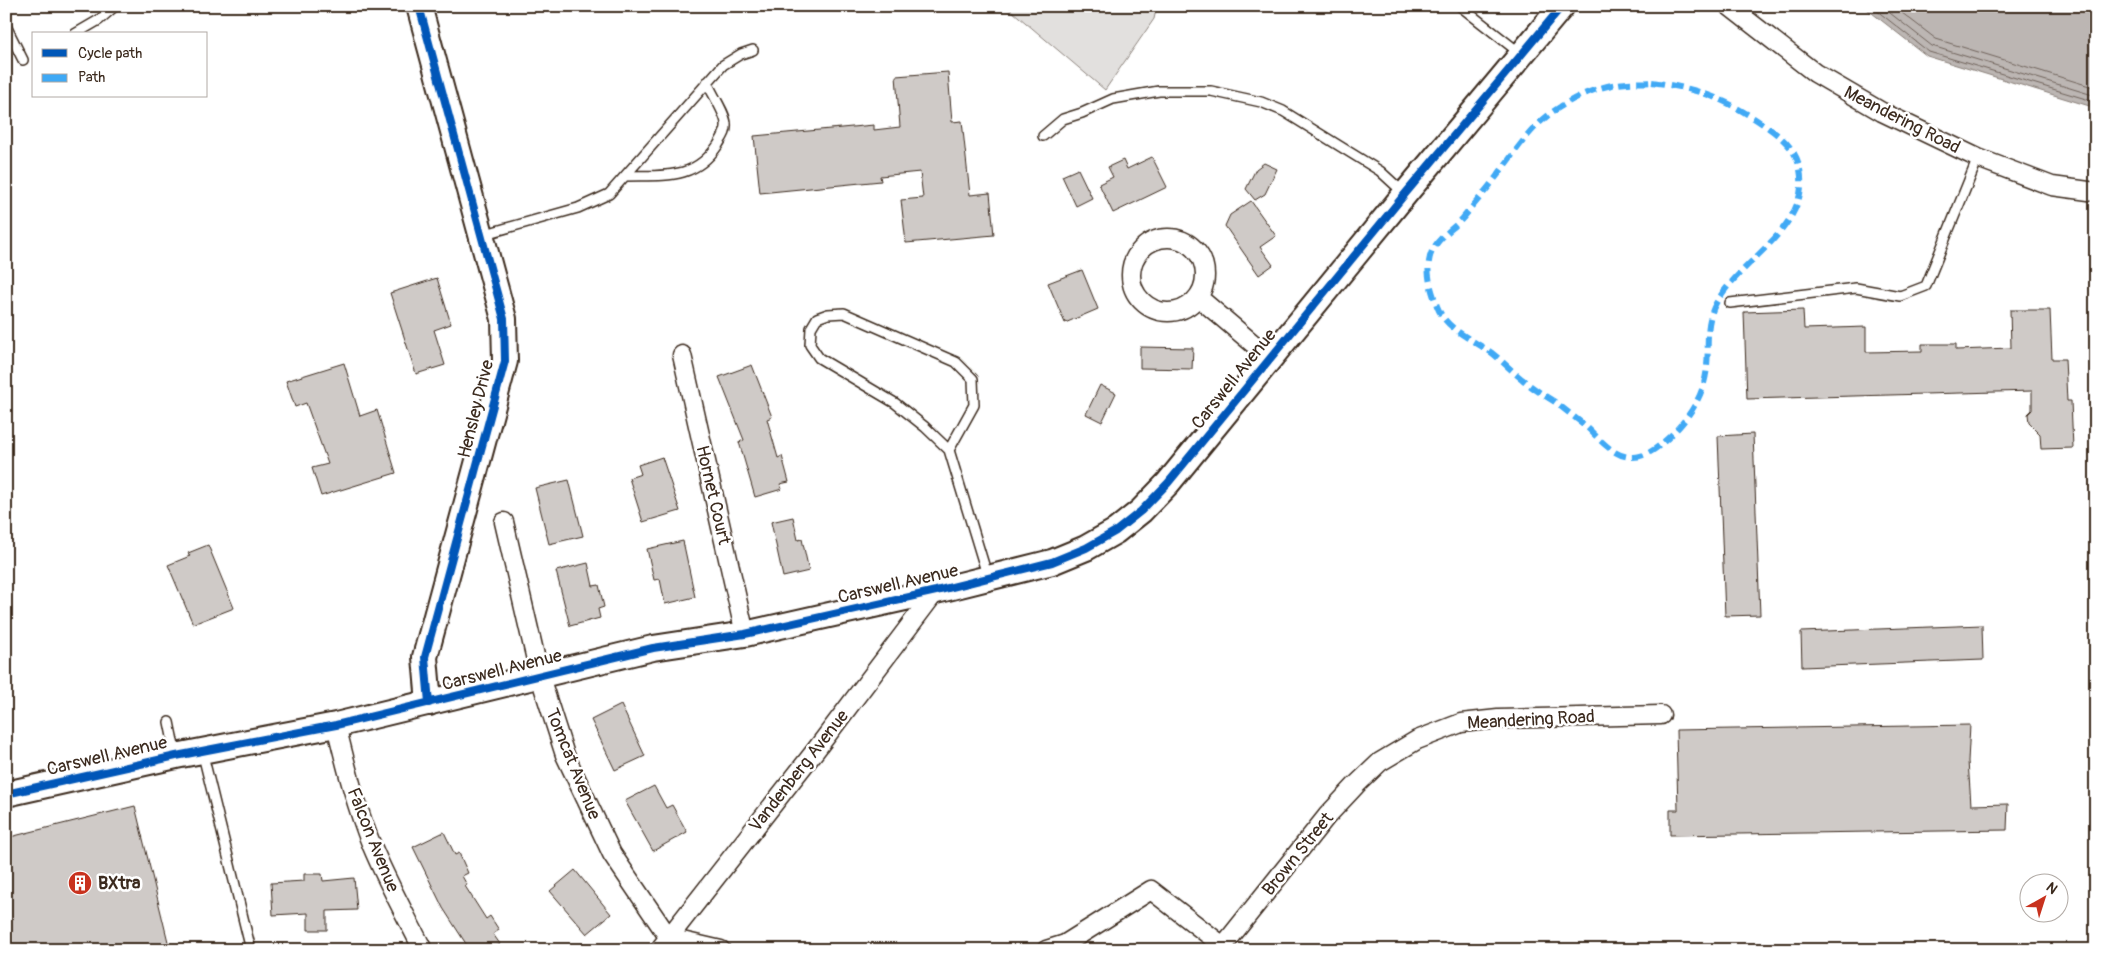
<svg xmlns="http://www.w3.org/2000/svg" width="2102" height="956" viewBox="0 0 2102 956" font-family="Pangolin,sans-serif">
	<rect width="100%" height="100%" fill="#fff"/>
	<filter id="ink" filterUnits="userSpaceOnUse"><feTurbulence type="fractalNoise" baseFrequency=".02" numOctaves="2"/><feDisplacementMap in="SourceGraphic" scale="10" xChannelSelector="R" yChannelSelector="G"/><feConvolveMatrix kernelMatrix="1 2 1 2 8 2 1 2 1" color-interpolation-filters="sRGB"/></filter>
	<g filter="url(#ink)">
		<path fill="#e2e0de" stroke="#8e857e" d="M1006,6h151l-3,13 -49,71z"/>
		<path fill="#bcb6b3" stroke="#887e77" d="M1863,6h233v102l-169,-52z"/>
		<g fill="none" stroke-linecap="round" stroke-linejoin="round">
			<path stroke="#6f625a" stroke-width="1" d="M1871,6l58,46 167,50
				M1881,6l51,40 164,50
				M1893,6l43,33 160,49"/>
		</g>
		<path fill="#cfcac7" stroke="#3b2a1e" d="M948,72l4,50 10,-1 8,74 20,-2 4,42 -88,8 -5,-43 22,-2 -3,-26 -40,4 1,5 -121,12 -6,-57 120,-11v5l26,-3 -4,-51z
			M1152,157l15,30 -54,26 -14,-29 14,-7 -5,-10 15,-7 4,9z
			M1264,163l13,6 -12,25 -10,6 -9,-11 10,-20z
			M1078,169l14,29 -16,8 -14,-30z
			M1251,201l25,35 -16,11 13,18 -14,10 -34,-49 5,-11z
			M1082,270l16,39 -33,14 -17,-40z
			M437,278l14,46 -17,6 11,35 -29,9 -26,-81z
			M1803,310l1,19 62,-2v25l56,-1v-7h34v6l55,-2 -1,-38h40l2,49h13l2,42h4l2,47 -32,1 -1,-15 -11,-11 -1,-9 4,-4v-19l-285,8 -3,-87z
			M1140,347l53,1 -1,21 -52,-1z
			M344,363l16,53 17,-6 19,63 -75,23 -9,-28 16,-4 -22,-61 -11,4 -9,-26z
			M752,365l20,52 -5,2 11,39 4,-2 7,26 -9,2 2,5 -27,8 -16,-55 5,-2 -25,-63z
			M1100,385l16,8 -14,29 -16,-8z
			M1753,434l7,181 -35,1 -7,-180z
			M662,457l18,54 -37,11 -14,-44 12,-4 -3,-9z
			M569,480l14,56 -34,8 -14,-56z
			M793,517l5,23 4,-1 7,32 -26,6 -12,-55z
			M683,541l12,56 -30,7 -5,-25 -6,1 -7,-31z
			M208,545l26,63 -41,16 -25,-59 22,-9 -2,-3z
			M588,563l5,23 6,-1 5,22 -6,2 2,9 -30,8 -14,-55z
			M1982,625l1,35 -181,7 -1,-35z
			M621,705l24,51 -30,14 -24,-50z
			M1970,725l-2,36 3,44 37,-1 -1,26 -337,5v-25h8l-2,-80z
			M654,786l12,22 6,-3 15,27 -34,19 -28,-50z
			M135,806l35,144h-164v-112z
			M444,832l11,23 4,-2 9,20 -6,3 5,9 -2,1 21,33 4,-3 9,14 -6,4 7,10 -9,6h-21l-27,-42 -30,-61z
			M575,870l36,44 -24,20 -37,-43z
			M304,874h18l1,7 31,-3 3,32 -30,1v19h-19v-17l-35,2 -2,-32 33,-2z"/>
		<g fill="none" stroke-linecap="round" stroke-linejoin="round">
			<g stroke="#3b2a1e" stroke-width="12">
				<path id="lane" d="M1460,6l61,48
					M6,26l17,34
					M75,34l24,-14 16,-14
					M1043,136l20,-17 19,-6 31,-14 46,-8h52l50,11 22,9 97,60 25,23
					M625,176c38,-1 69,5 93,-31 4,-7 9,-13 8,-21 0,-10 -15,-32 -19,-42
					M482,235l96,-27 31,-14 114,-129 18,-11 12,-4
					M1730,303l126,-15 44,8 26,-10 52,-128
					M949,450l25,-45 -1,-26 -17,-17 -112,-49 -16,1 -11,4 -6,10 -1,17 9,13 76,45 30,24 24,23 39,128
					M169,722l7,34
					M202,751l49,199"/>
			</g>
			<g stroke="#3b2a1e" stroke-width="21">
				<path id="street" d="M1729,6l86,67 67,39 96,46 74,28 44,6
					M1131 275a37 37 0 1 1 74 0a37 37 0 1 1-74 0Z
					M1198,297l72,61
					M682,355l63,279
					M504,522l36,155 25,78 47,99 57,84 52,12
					M336,725c10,41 20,82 36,121 15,36 34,70 51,104
					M659,950l156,-199 121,-160
					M1046,950l19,-6 86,-54 72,56
					M1220,950l107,-134 29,-31 24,-23 37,-22 44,-17 37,-4 163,-4"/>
			</g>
			<g stroke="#3b2a1e" stroke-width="28">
				<path id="secondary" d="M419,6l85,313 1,42 -80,296 4,46
					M6,794l170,-38 160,-31 317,-77 92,-14 191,-43 116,-29 34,-14 30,-17 25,-20 27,-28 237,-289 157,-188"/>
			</g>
			<use href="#lane" stroke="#fff" stroke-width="9"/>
			<use href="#street" stroke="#fff" stroke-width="18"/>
			<use href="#secondary" stroke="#fff" stroke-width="24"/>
			<path stroke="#3fa9f5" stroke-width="6" stroke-dasharray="12 6" stroke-linecap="butt" d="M1652,82c48,7 75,17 115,45 14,10 27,20 32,38 16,62 -59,93 -84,140 -10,20 -6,39 -8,61 -2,29 -19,54 -40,73 -10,9 -21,18 -34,18 -21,1 -36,-22 -51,-34 -9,-7 -18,-14 -27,-21 -11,-7 -23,-14 -33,-23 -10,-8 -20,-18 -30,-26 -20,-14 -46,-23 -55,-47 -6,-17 -13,-37 -5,-55 7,-14 21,-22 31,-33 13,-16 27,-32 39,-49 18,-24 32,-46 58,-62 17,-11 38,-20 58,-23 11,-2 23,-1 34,-2z"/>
			<g stroke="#fff" stroke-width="11">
				<path id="cycleway" d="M419,6l85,313 1,42 -80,296 4,46
					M6,794l170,-38 160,-31 317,-77 92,-14 191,-43 116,-29 34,-14 30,-17 25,-20 27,-28 237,-289 157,-188"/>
			</g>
			<use href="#cycleway" stroke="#0057b8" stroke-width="8"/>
		</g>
	</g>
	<defs>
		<g id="building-disc" transform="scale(1.25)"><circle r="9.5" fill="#c8321e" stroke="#fff"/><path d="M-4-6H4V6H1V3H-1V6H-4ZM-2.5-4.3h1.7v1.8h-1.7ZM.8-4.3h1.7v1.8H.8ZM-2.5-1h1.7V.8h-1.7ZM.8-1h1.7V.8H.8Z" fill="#fff"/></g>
	</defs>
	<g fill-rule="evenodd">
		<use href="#building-disc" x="80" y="883"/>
	</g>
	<g text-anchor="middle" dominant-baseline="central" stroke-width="5" stroke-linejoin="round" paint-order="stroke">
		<g font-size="18" fill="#3b2a1e" stroke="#fff">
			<text transform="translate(1902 120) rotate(27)">Meandering Road</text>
			<text transform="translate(1234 379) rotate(-51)">Carswell Avenue</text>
			<text transform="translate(476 409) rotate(-76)">Hensley Drive</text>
			<text transform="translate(713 495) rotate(77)">Hornet Court</text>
			<text transform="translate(898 584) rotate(-13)">Carswell Avenue</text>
			<text transform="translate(502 670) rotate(-14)">Carswell Avenue</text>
			<text transform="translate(1531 720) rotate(-3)">Meandering Road</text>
			<text transform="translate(107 756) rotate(-13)">Carswell Avenue</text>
			<text transform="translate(573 764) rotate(68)">Tomcat Avenue</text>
			<text transform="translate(799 771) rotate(-52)">Vandenberg Avenue</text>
			<text transform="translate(373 840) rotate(68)">Falcon Avenue</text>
			<text transform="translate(1298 854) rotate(-51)">Brown Street</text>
		</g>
		<g font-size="18" font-weight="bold" fill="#3b2a1e" stroke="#fff" text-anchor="start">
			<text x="98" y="883">BXtra</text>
		</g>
	</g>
	<rect width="2102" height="956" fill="none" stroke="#fff" stroke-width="25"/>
	<rect x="12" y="12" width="2077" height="931" fill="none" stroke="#3b2a1e" stroke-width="2" filter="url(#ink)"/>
	<rect x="32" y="32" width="175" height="65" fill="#ffffff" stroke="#b1aaa5"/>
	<rect x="42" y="49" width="25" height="8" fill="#0057b8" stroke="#b1aaa5"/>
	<text x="78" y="58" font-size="15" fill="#3b2a1e">Cycle path</text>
	<rect x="42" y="74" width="25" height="8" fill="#3fa9f5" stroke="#b1aaa5"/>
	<text x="78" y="82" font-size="15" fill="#3b2a1e">Path</text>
	<g transform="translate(2044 898) rotate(39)"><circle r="24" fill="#ffffff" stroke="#b1aaa5"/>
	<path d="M0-4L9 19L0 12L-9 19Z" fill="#c8321e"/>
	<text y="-8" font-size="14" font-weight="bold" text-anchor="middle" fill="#3b2a1e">N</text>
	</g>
</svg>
